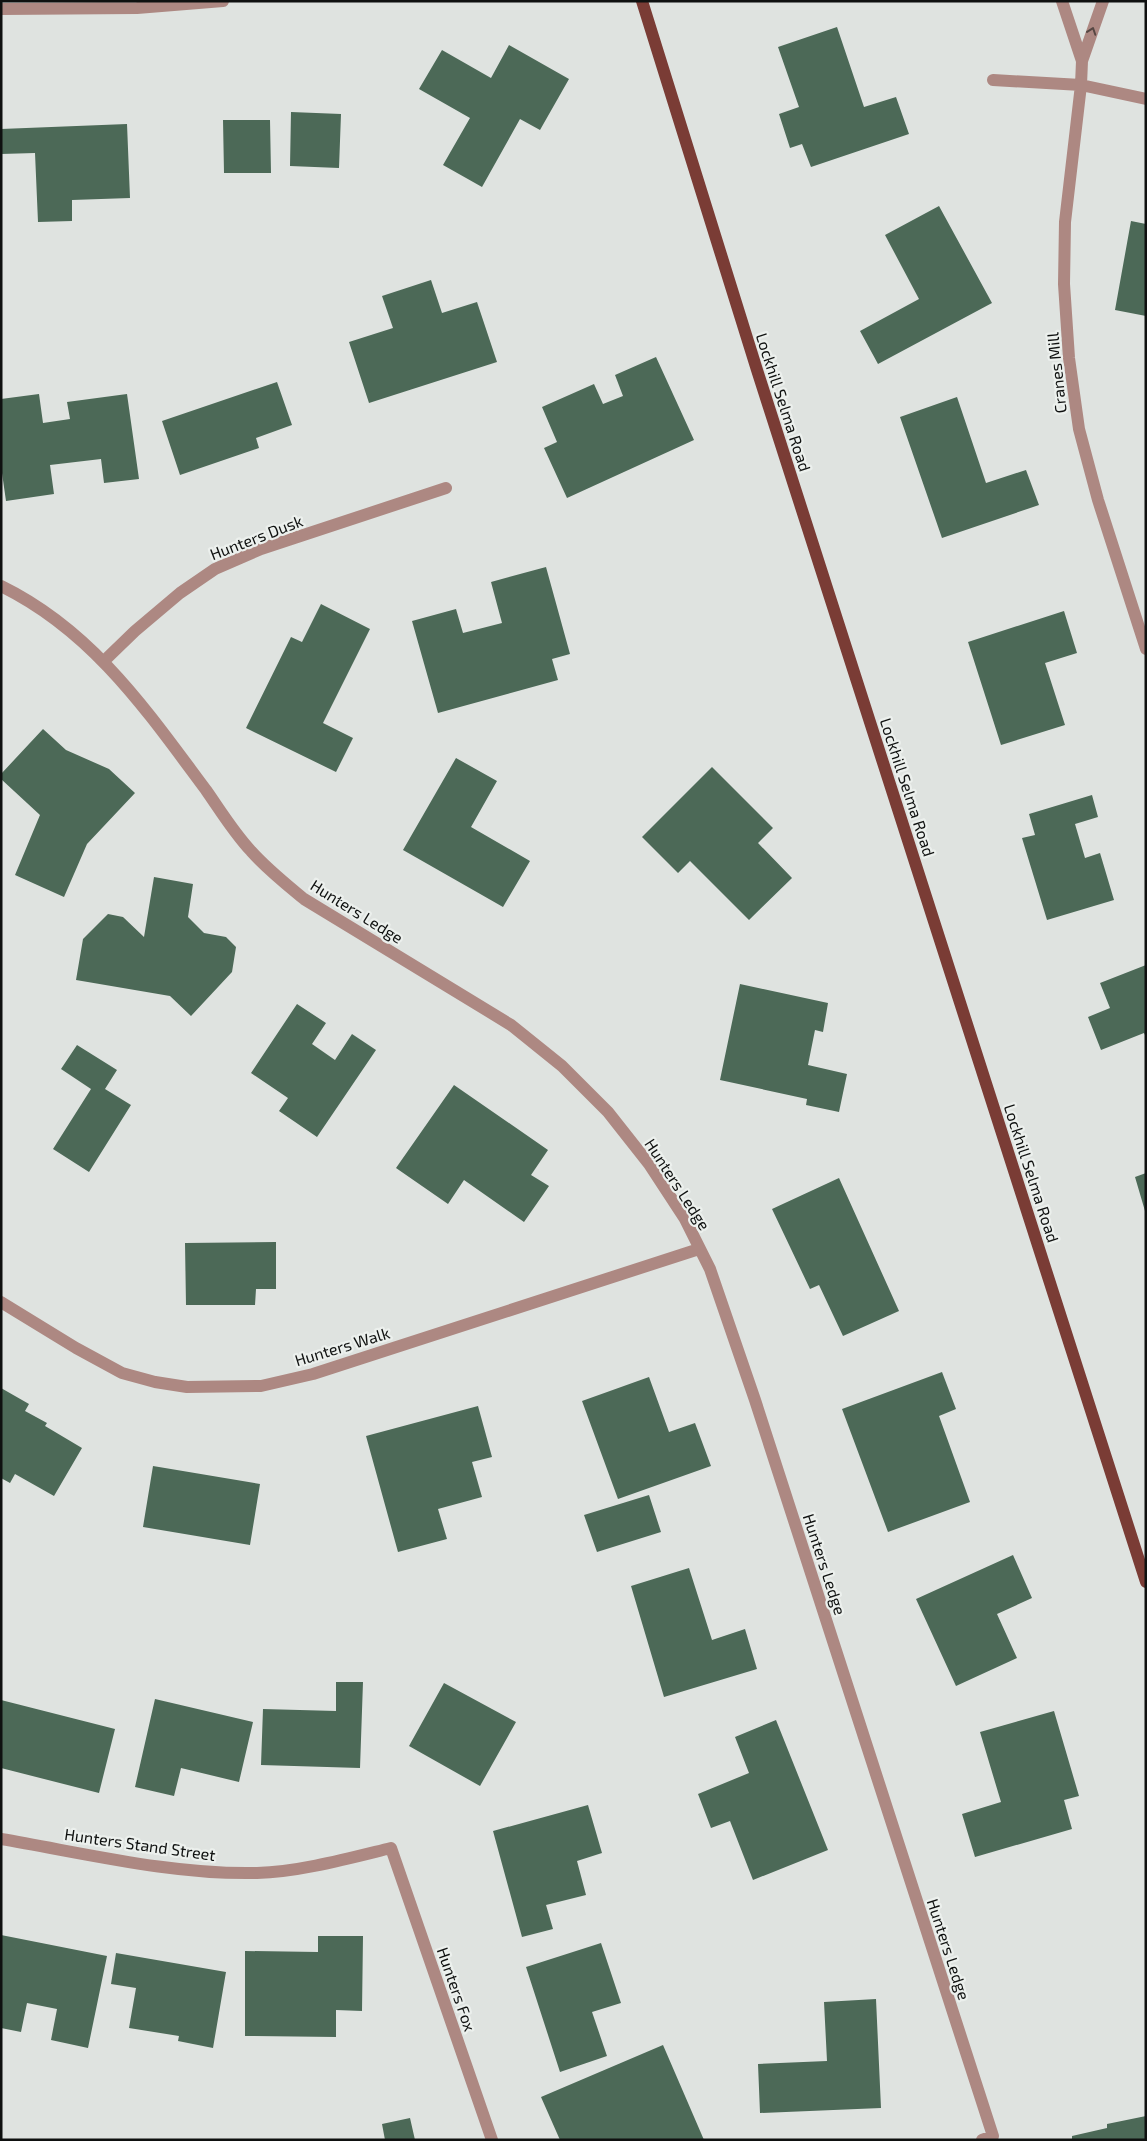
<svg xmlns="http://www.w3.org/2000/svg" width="1147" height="2141" viewBox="0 0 1147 2141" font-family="'Exo 2',sans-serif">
	<rect width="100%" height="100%" fill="#dfe3e0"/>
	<path fill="#4c6957" d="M837,27l27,80 32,-10 13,37 -98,33 -9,-23 -12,4 -11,-34 20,-7 -21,-60z
		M509,45l60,34 -29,51 -20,-11 -38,68 -39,-22 27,-47 -51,-29 23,-39 49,28z
		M291,112l50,2 -2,54 -49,-2z
		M223,120h47l1,53h-47z
		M127,124l3,74 -58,2v21l-34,1 -3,-69 -34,1v-25z
		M939,206l53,97 -114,61 -18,-33 59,-32 -34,-64z
		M1131,221l15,3v92l-31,-6z
		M431,280l11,33 35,-11 20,60 -128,41 -20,-61 44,-14 -11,-32z
		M656,357l38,83 -127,58 -23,-50 13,-6 -15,-35 52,-23 9,20 20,-8 -8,-21z
		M277,382l15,43 -36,13 3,10 -79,27 -18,-54z
		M39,394l4,29 27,-4 -3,-17 60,-8 12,85 -35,4 -3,-24 -51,6 4,29 -48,7 -5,-35v-67z
		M957,397l29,86 40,-13 13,35 -97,33 -42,-121z
		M546,567l24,87 -18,5 6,21 -120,33 -26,-92 44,-12 7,24 39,-10 -11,-41z
		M321,604l49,25 -47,94 30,15 -17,34 -90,-44 45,-91 11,5z
		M1064,611l13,42 -32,10 20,62 -64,20 -33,-103z
		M43,729l23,21 43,19 26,24 -48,51 -23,53 -49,-22 25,-60 -39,-36v-5z
		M456,758l41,23 -26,46 59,34 -27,46 -100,-57z
		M712,767l61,61 -15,15 34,35 -43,42 -59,-59 -12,12 -36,-36z
		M1092,795l6,22 -23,7 10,34 15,-5 14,47 -67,20 -25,-82 13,-3 -6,-21z
		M154,877l39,7 -5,33 16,16 22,4 10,10 -4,25 -41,44 -21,-20 -94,-16 7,-41 25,-25 15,3 21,20z
		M1146,965v72l-2,-4 -43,17 -13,-33 22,-9 -10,-25z
		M740,984l88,19 -5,29 -8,-2 -7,35 39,9 -8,38 -33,-7 1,-6 -87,-19z
		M297,1004l29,19 -14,21 23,16 17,-26 24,16 -59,87 -38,-26 9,-13 -37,-25z
		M77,1045l40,25 -12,19 26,16 -42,67 -36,-23 38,-60 -30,-20z
		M454,1085l94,65 -17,25 18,11 -25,36 -60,-42 -16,24 -52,-36z
		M1146,1173v38h-1l-10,-34z
		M839,1178l60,133 -56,25 -24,-51 -9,4 -38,-80z
		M276,1242v47h-20l-1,16h-69l-1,-62z
		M942,1372l14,37 -17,7 31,86 -82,30 -46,-123z
		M649,1377l20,55 26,-9 16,43 -93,33 -36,-98z
		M1,1388l28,16 -4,7 22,12 -2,3 37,22 -28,48 -39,-22 -5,9 -9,-5z
		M478,1406l14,51 -20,5 10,35 -44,12 9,30 -49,13 -32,-116z
		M153,1466l107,18 -10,61 -107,-18z
		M649,1495l12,37 -64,20 -13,-37z
		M1013,1555l19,43 -35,16 20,44 -61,28 -40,-87z
		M689,1568l23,72 33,-11 12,40 -93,28 -33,-111z
		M336,1682h27l-3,86 -99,-3 2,-56 73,2z
		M444,1683l72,39 -36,64 -71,-40z
		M155,1699l98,23 -14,60 -58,-14 -7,28 -39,-9z
		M1,1700l114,29 -16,64 -98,-25z
		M1054,1711l25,85 -15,4 8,29 -97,28 -13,-43 39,-12 -21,-70z
		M776,1720l52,130 -75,30 -23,-59 -19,7 -13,-34 51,-21 -14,-36z
		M588,1805l14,48 -25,8 9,34 -40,10 7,24 -31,8 -29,-106z
		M1,1935l106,21 -19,92 -37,-8 6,-31 -30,-6 -6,29 -20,-4z
		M318,1936h45l-1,75 -26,-1v27l-91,-1v-85l73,1z
		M601,1943l20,60 -29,9 15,44 -47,16 -34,-105z
		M116,1953l110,19 -13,76 -35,-7 1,-5 -50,-8 7,-40 -25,-4z
		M876,1999l5,109 -121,5 -2,-49 69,-3 -3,-59z
		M663,2045l41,95h-144l-19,-43z
		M1146,2116v24h-74v-4l35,-8v-4z
		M410,2118l5,22h-30l-3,-16z"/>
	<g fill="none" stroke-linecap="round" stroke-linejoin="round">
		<path stroke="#ad8882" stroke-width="12" d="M1062,1l20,60
			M1103,1l-21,60 -1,24 -16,137 -1,62 5,74 10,71 19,71 48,149
			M1,9l136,-1 86,-7
			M993,80l88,5 65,14
			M1,586c92,45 146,125 205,204 14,20 28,43 45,61 16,18 35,33 53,48l207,126 51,41 46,46 41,52 36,55 25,50 45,131 238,736 -11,4
			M104,661l31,-30 45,-38 35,-24 46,-20 185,-61
			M1,1302l75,46 46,25 33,9 32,5 74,-1 52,-12 386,-125
			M1,1839c83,14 172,36 256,34 42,-1 93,-15 134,-25l101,292"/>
		<path stroke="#7a3c35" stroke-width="12" d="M642,1l115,369 389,1212"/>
	</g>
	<defs><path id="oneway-chevron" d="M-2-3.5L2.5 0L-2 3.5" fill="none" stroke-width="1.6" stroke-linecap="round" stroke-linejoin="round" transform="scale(1.25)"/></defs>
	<use stroke="#564743" href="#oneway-chevron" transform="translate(1092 31) rotate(-71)"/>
	<g text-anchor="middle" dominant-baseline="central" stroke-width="4.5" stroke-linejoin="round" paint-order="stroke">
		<g font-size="16" fill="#0f1110" stroke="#ecf0ed">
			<text transform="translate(1056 373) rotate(-96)">Cranes Mill</text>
			<text transform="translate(784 402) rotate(72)">Lockhill Selma Road</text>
			<text transform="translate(256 537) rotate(-21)">Hunters Dusk</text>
			<text transform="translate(908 787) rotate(72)">Lockhill Selma Road</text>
			<text transform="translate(357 911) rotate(32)">Hunters Ledge</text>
			<text transform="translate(1032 1173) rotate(72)">Lockhill Selma Road</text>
			<text transform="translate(678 1184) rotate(57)">Hunters Ledge</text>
			<text transform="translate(342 1346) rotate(-17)">Hunters Walk</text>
			<text transform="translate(825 1564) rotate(72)">Hunters Ledge</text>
			<text transform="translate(140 1844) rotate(8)">Hunters Stand Street</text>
			<text transform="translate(949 1949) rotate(72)">Hunters Ledge</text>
			<text transform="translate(457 1989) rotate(71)">Hunters Fox</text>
		</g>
	</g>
	<rect width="1147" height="2141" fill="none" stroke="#0f1110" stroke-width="5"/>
</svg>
